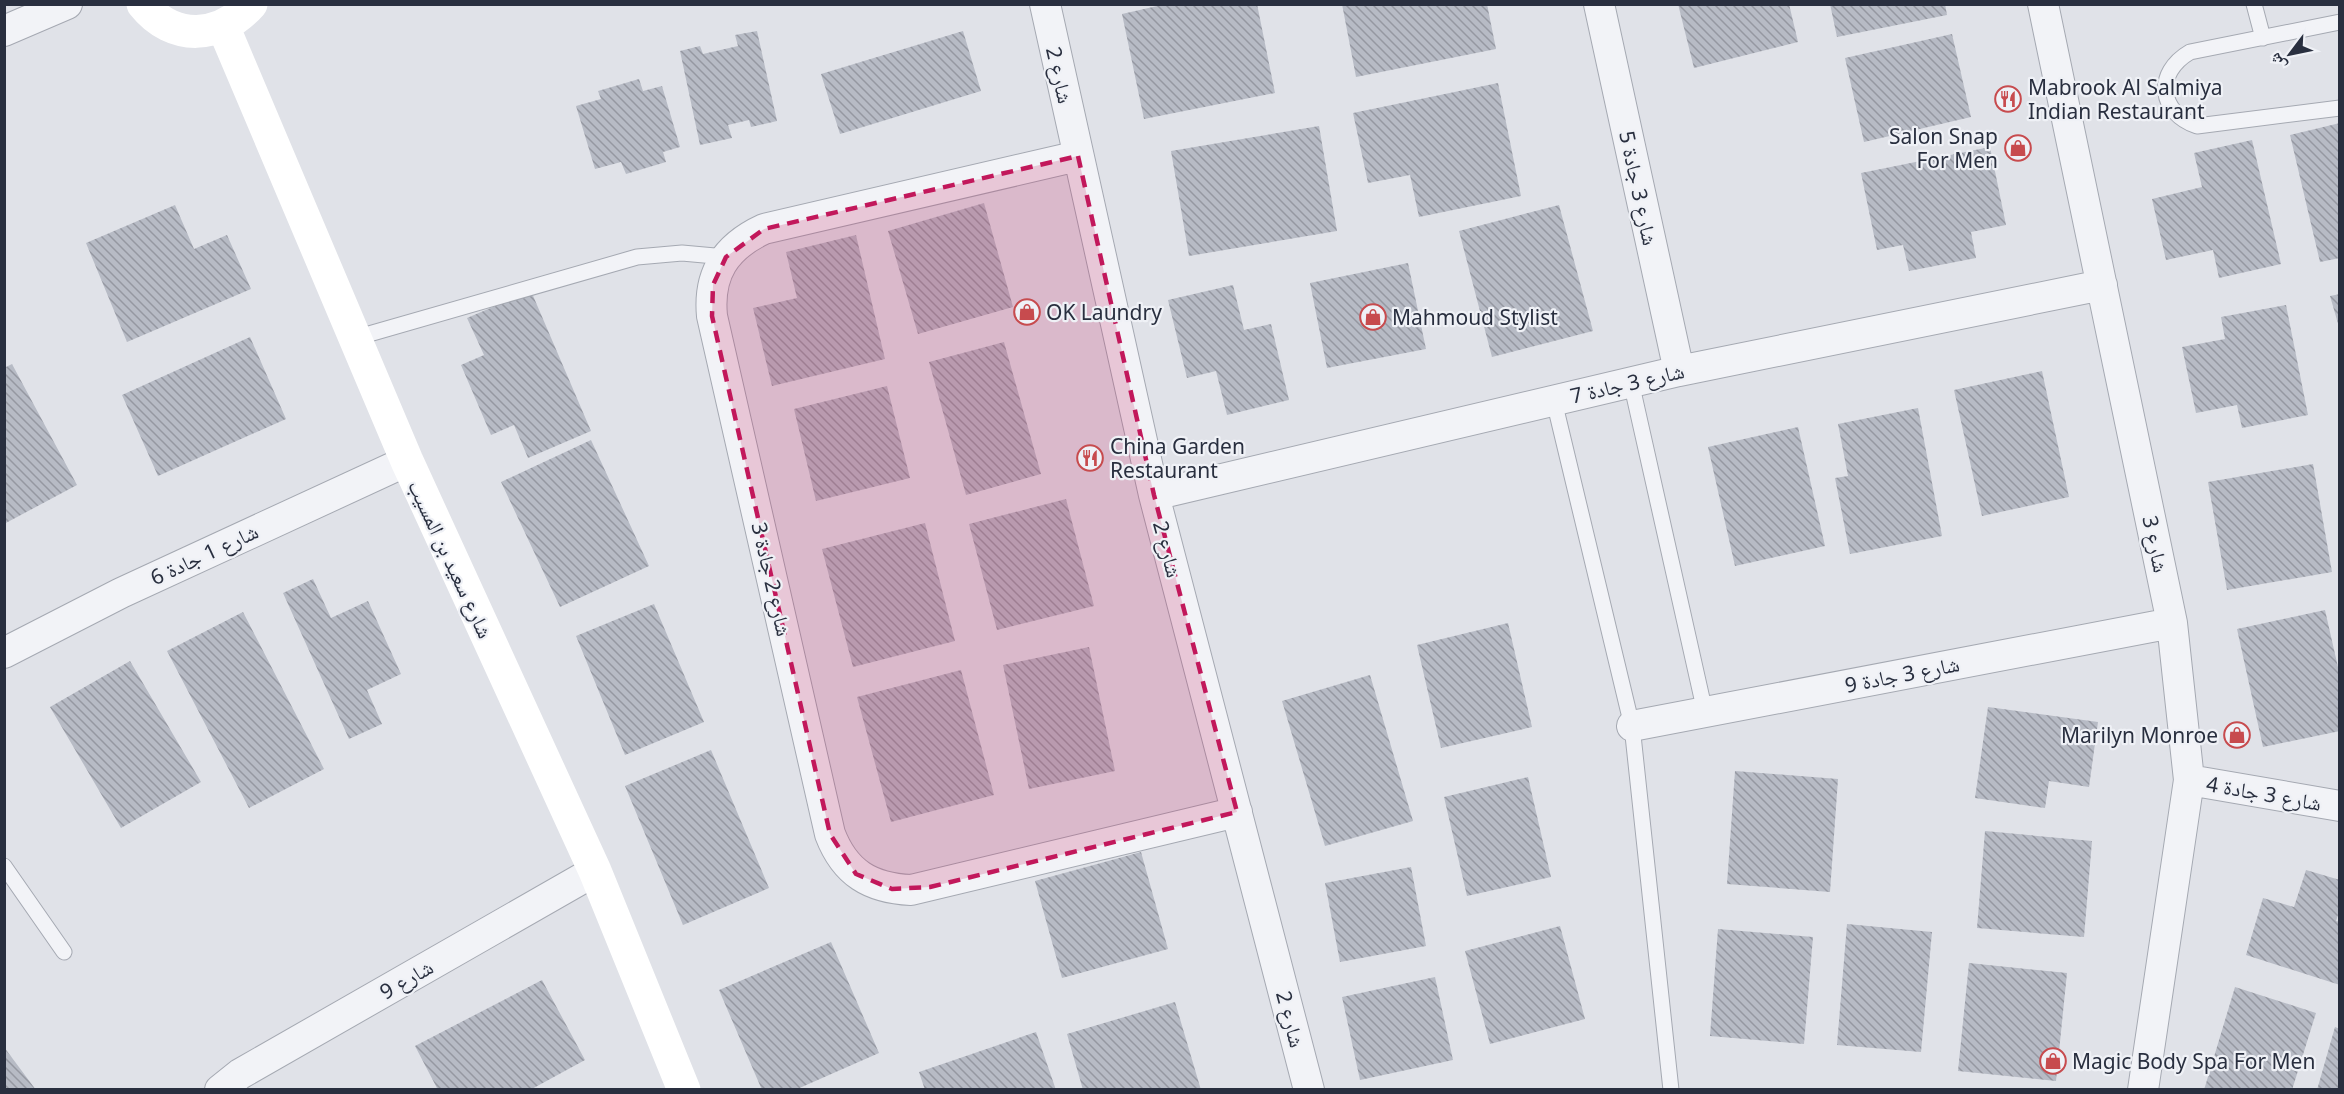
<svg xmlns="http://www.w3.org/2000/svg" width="2344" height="1094" viewBox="0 0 2344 1094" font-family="'Noto Sans','Noto Naskh Arabic',sans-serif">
	<defs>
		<pattern id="building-back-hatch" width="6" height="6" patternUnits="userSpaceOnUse" patternTransform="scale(1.5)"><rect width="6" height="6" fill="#b7bbc5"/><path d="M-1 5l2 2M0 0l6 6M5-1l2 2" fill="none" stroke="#9598a1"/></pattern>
	</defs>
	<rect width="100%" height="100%" fill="#e0e2e8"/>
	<path fill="url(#building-back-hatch)" d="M1166,4h91l18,89 -131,26 -22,-105z
		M1342,4h145l9,45 -140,28z
		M1678,4h111l9,38 -104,26z
		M1830,4h115l2,11 -110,22z
		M757,31l20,90 -26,6 -2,-7 -21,5 4,13 -32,7 -20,-94 20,-5 3,8 35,-8 -3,-11z
		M963,31l18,60 -141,43 -19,-60z
		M1952,34l19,83 -107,25 -19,-84z
		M639,79l4,12 19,-5 18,61 -17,5 3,10 -40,12 -5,-12 -26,7 -19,-63 25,-7 -3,-8z
		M1498,83l23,113 -102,21 -9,-42 -42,8 -15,-70z
		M2340,123v135l-20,4 -30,-127z
		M1319,126l18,105 -148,25 -18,-105z
		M2252,140l29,124 -62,14 -6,-28 -47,10 -14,-61 50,-12 -8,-34z
		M1990,147l16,78 -35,7 5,26 -67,13 -6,-26 -26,5 -16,-77z
		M984,203l29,104 -95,27 -30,-103z
		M175,205l19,44 33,-14 24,54 -124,53 -41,-99z
		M1559,205l34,126 -101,26 -33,-126z
		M856,235l29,124 -113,27 -19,-78 44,-10 -11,-46z
		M1408,263l18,86 -99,19 -17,-85z
		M1233,285l11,45 27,-6 18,76 -62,15 -11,-44 -29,7 -19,-78z
		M531,291l60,140 -63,27 -14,-33 -23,10 -30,-70 23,-10 -17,-37z
		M2340,294v33h-1l-9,-31z
		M2286,305l22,110 -66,13 -5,-23 -41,8 -14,-66 43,-8 -4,-22z
		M250,337l36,82 -128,57 -36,-81z
		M1004,342l37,132 -75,21 -37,-133z
		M12,364l65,121 -73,39v-156z
		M2042,371l27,126 -87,19 -28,-126z
		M887,386l23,92 -94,23 -22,-92z
		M1918,408l24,128 -92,18 -15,-76 13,-2 -10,-52z
		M1798,427l27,119 -90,20 -27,-119z
		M591,440l58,126 -89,41 -59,-125z
		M2313,464l19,108 -105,18 -19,-108z
		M1066,499l28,107 -97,24 -28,-106z
		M925,523l30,118 -102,26 -31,-118z
		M313,579l18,39 37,-17 33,73 -34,16 15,34 -33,15 -66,-146z
		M654,604l50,118 -79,33 -49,-119z
		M2325,610l15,66v55l-77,16 -26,-118z
		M243,612l81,157 -75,39 -82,-157z
		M1508,623l24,104 -91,21 -24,-103z
		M1089,647l26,124 -86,18 -26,-124z
		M130,661l71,121 -80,46 -71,-121z
		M961,670l33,125 -103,27 -34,-125z
		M1370,675l43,146 -88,25 -43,-145z
		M1988,707l110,15 -9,65 -40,-6 -4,27 -70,-10z
		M711,750l58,138 -86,37 -58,-139z
		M1735,771l103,8 -8,113 -103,-8z
		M1528,777l23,100 -84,19 -23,-99z
		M1985,831l107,10 -8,96 -107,-9z
		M1141,852l27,97 -106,29 -27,-97z
		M1411,867l15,79 -86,16 -15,-79z
		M2306,870l34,10v29l-4,12 4,1v63l-94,-30 17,-57 31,9z
		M1847,924l85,8 -11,120 -84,-7z
		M1560,926l25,93 -95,25 -25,-93z
		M1718,929l95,8 -9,107 -94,-8z
		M831,942l48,111 -84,37h-33l-43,-100z
		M1969,963l98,10 -11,108 -98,-10z
		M1435,977l18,83 -93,20 -18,-83z
		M542,980l43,80 -55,30h-92l-23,-44z
		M2235,987l81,26 -24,77h-88z
		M1175,1002l26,88h-118l-16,-56z
		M2335,1027l5,2v61h-23z
		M1036,1032l20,58h-131l-6,-18z
		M4,1047l32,43h-32z"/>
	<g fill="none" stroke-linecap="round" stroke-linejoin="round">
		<g stroke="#a5a9b2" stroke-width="17">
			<path id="lane" d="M2254,4l9,34
				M2340,22l-150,30c-36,21 -31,61 7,74l143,-18
				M355,338l282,-81 45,-4 44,4
				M1631,382l74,330
				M1554,401l78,325 39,364
				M4,866l60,86"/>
		</g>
		<g stroke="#a5a9b2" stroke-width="32">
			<path id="street" d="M1045,4l109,491 155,595
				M1599,4l80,367
				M2043,4l129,619 17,157 -46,310
				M4,31l63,-27
				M1078,156l-314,73c-39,18 -56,45 -52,87l118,518c15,39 40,54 81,56l326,-78
				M1154,495l525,-124 423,-86
				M4,653l117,-60 286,-132
				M1632,726l540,-103
				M2189,780l151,26
				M220,1090l20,-16 355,-203"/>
		</g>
		<use href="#lane" stroke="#f2f3f7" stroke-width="15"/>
		<use href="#street" stroke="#f2f3f7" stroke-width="30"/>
		<path stroke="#fff" stroke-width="33" d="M143,4c30,38 77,35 108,0
			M223,26l184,435 188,410 89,219"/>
	</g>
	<path fill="#c2185b" fill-opacity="0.2" stroke="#c2185b" stroke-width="4.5" stroke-dasharray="12 8" stroke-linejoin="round" d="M1078,156l76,339 83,317 -307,75 -38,2 -36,-15 -26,-40 -118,-518 1,-31 13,-28 38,-28z"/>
	<defs>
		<g id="restaurant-ring" transform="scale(1.35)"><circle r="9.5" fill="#eff1f6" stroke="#c74b4e" stroke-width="1.5"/><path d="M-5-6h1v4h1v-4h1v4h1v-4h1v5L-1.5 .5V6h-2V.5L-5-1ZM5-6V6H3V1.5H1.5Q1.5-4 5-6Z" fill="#c74b4e"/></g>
		<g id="shop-ring" transform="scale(1.35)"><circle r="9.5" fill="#eff1f6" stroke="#c74b4e" stroke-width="1.5"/><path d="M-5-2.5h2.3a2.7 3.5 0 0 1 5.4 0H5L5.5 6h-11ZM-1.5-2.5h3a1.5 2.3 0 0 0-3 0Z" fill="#c74b4e"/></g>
	</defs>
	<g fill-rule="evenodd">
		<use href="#restaurant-ring" x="2008" y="99"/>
		<use href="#shop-ring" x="2018" y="148"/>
		<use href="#shop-ring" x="1027" y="312"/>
		<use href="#shop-ring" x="1373" y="317"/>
		<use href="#restaurant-ring" x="1090" y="458"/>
		<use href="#shop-ring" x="2237" y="735"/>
		<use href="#shop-ring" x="2053" y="1061"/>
	</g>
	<g text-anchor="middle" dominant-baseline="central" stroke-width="4.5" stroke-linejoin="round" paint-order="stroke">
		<g font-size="21" fill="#292f3f" stroke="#eff1f6">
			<text transform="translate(1060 75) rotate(77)">شارع 2</text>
			<text transform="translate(1639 188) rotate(78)">شارع 3 جادة 5</text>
			<text transform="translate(1627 383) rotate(-13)">شارع 3 جادة 7</text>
			<text transform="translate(2156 544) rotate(78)">شارع 3</text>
			<text transform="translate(1168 549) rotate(75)">شارع 2</text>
			<text transform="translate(204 554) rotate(-25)">شارع 1 جادة 6</text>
			<text transform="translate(451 559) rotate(65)">شارع سعيد بن المسيب</text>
			<text transform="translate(772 579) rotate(77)">شارع 2 جادة 3</text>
			<text transform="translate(1902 674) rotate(-11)">شارع 3 جادة 9</text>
			<text transform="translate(2264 793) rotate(10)">شارع 3 جادة 4</text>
			<text transform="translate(406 979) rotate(-30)">شارع 9</text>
			<text transform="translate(1291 1019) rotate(75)">شارع 2</text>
		</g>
		<g font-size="21" fill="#292f3f" stroke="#eff1f6" text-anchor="start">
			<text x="2028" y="87">Mabrook Al Salmiya<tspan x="2028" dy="24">Indian Restaurant</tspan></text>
			<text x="1998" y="136" text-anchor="end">Salon Snap<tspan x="1998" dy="24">For Men</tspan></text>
			<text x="1046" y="312">OK Laundry</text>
			<text x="1392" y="317">Mahmoud Stylist</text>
			<text x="1110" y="446">China Garden<tspan x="1110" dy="24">Restaurant</tspan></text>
			<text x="2218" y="735" text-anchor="end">Marilyn Monroe</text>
			<text x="2072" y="1061">Magic Body Spa For Men</text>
		</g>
	</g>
	<rect width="2344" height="1094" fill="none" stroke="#292f3f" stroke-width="12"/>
	<g transform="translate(2290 54) rotate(238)" stroke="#eff1f6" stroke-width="4.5" paint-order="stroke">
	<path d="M0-4.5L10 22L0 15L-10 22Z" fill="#292f3f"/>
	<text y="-9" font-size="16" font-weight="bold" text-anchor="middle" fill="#292f3f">ش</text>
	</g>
</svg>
